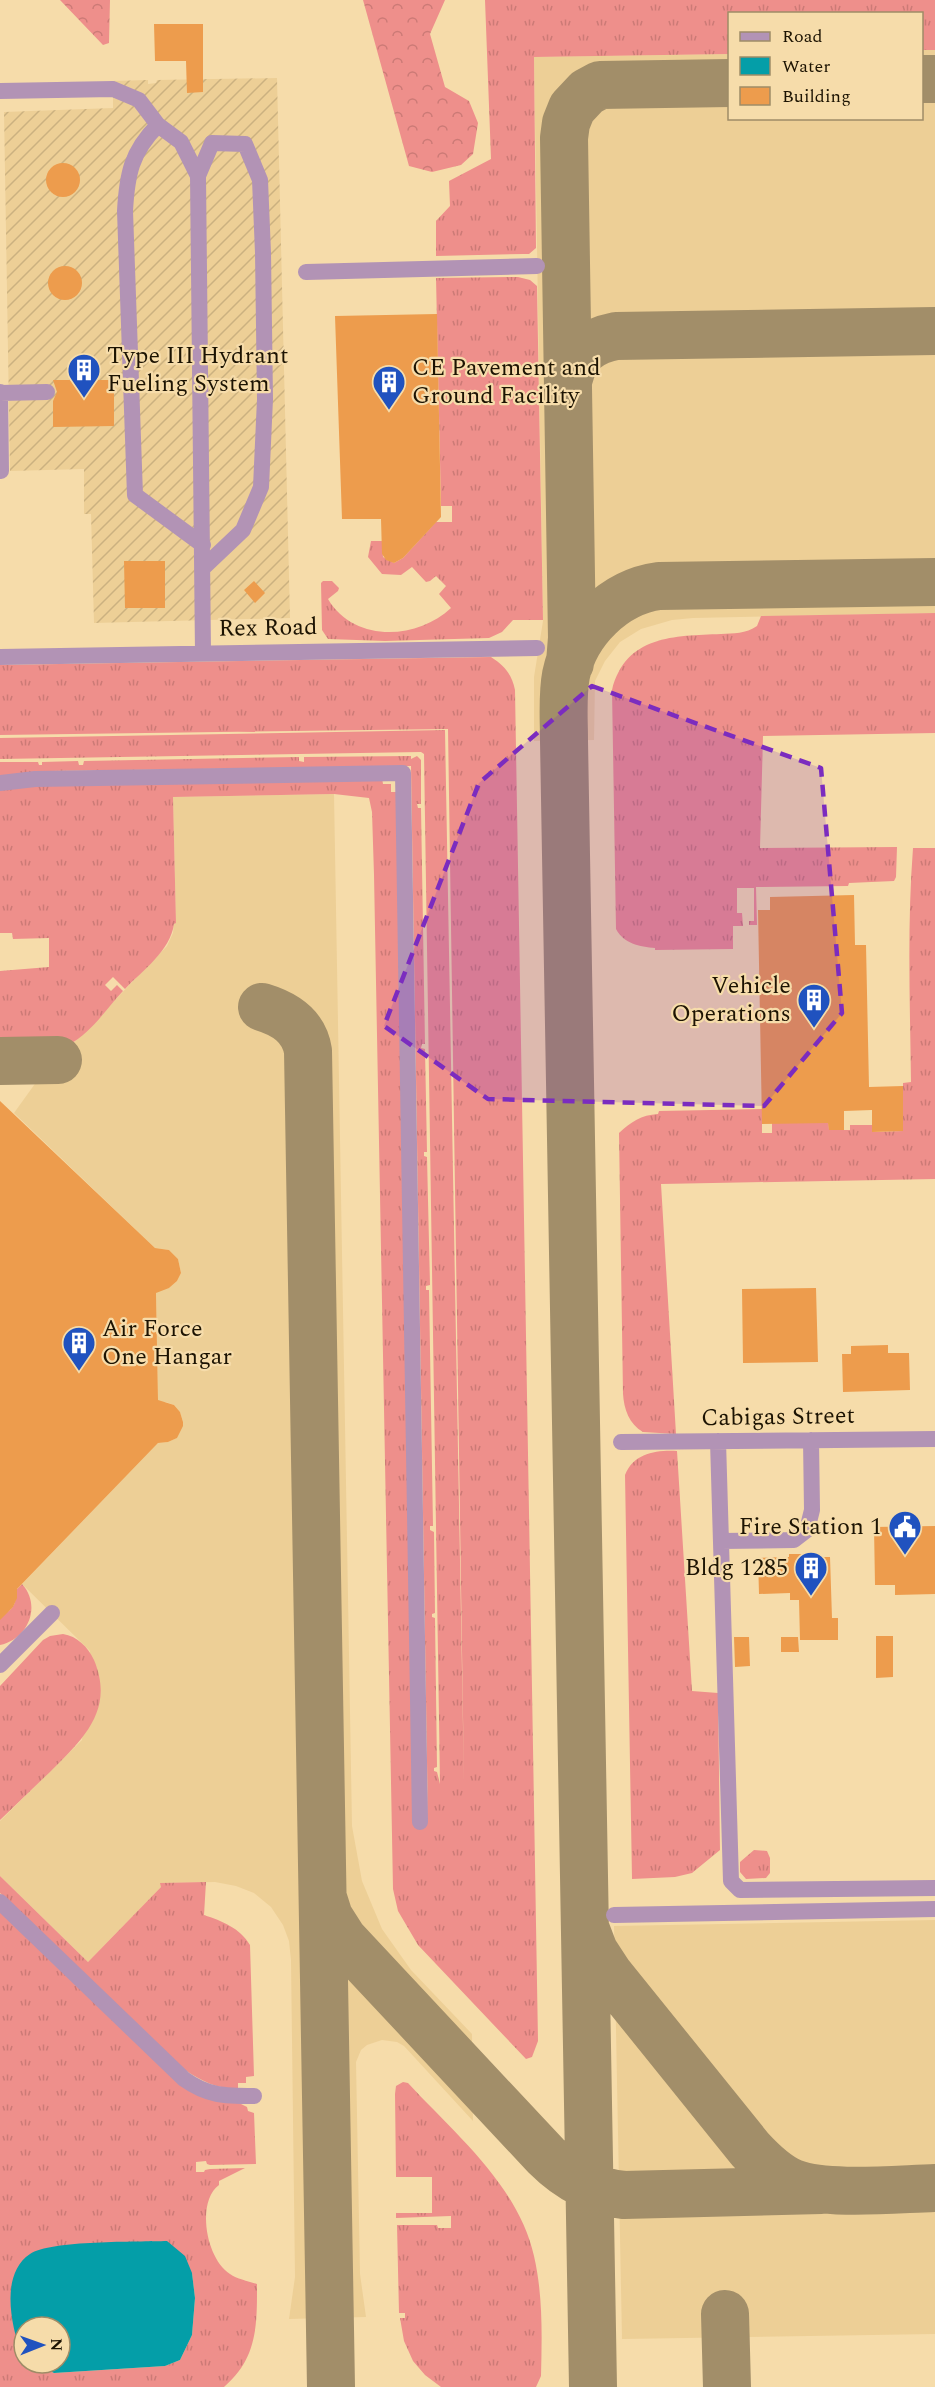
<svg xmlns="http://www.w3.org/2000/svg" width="935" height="2387" viewBox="0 0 935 2387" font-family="Spectral,serif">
	<defs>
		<pattern id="industrial-furrows" width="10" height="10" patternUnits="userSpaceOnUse" patternTransform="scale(1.5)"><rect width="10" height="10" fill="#edcf96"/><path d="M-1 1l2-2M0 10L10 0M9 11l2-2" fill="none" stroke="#cbb180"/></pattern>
		<pattern id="grass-tufts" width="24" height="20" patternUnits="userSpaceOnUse" patternTransform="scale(1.5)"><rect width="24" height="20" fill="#ee8f8b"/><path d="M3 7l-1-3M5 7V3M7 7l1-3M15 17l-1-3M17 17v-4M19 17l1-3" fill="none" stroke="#cc7a76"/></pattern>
		<pattern id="forest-crowns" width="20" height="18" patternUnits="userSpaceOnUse" patternTransform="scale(1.5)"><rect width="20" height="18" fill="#ee8f8b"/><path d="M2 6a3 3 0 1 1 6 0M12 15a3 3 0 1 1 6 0" fill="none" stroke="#cc7a76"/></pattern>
	</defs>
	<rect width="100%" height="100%" fill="#f6dcaa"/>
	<path fill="#edcf96" d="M922,50h13v563l-242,5 -21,2 -31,9 -21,13 -15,19 -10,20 -1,59 -60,1v-64l9,-56 -9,-564 195,-3 1,64h192z
		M334,794l18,1032 10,55 20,48 29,41 61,64 1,87 -69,-75 -7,-4 -15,-2 -15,5 -6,5 -5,12 4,212 6,43 -77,2 6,-42 -4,-317 -2,-19 -6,-16 -12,-18 -17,-14 -18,-7 -21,-4 -54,1v4l-73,75 -88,-86v-55l82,-81 8,-89 -68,-67 136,-141 10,-1 9,-4 6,-16 -3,-10 -6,-7 -8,-3h-8l-2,-113 13,-1 8,-7 4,-8 -3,-14 -9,-9 -14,-2 -141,-135 23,-32 130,-135 6,-13 1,-10h2l-3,-126z
		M935,1920v414l-313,5 -8,-413z"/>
	<path fill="url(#industrial-furrows)" d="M277,78l13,540 -196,5 -3,-109h-7v-45l-74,2 -6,-359 109,-4v-27l35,-1v4l8,-1 1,-3z"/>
	<path fill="url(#grass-tufts)" fill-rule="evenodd" d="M485,0h450v50h-13v-36h-192l-1,40 -195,3 2,191 -7,6h-5l-88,2v-35l14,-15 -1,-25 42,-22z
		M518,277l12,3 7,6 6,334h-30l-11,12 -13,6 -104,3 -57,-2 -6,-9 -1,-47 2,-2h9l7,7 -1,3 -10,8c26,44 89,41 123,9l-12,-14 7,-8 -10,-10 -6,5 -4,1 -14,-15 -11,8 -19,-1 -14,-17 3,-16h11l1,16 11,6 9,-5 33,-36h16v-16h-11l-5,-228z
		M935,613v120l-172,3 -3,112 137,-1 -1,30 -2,4 -45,2 -1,3 -92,1 1,38h-8v-4h5v-33h-17v25h5l1,13h-10v23l-78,1v-2c-15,-1 -32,-5 -39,-19l-4,-239c14,-55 62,-54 109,-56 12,-1 25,0 36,-8l4,-10z
		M491,657c14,9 21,18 24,33l23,1351 -6,16 -6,2 -108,-114 -20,-34 -5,-22 -19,-1014 -2,-63 -3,-14 -35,-4 -161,3 3,126 -2,1c-4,27 -31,46 -49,65l-12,-12 -8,8 6,6 6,-6 6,6c-16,17 -32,42 -53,53 -12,6 -55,3 -70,4v-77l49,-4v-29l-36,1 -1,-6h-12v-143l13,-4 369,-8 1,6h8v8h8l29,1030 -17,-1056 -360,5 -51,5v-14h38l1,3h3v-3l36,-1 1,4h4l1,-4 215,-4v4l5,1v-5l107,-1v3l6,-3 4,4v44h-4l1,4h3l4,236h-3l-1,4 4,1 2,103h-3v4l3,1 3,128 -4,1v4h3l4,236h-3v4l4,2 1,81 -3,1v3l3,1 2,149 -3,1v3l3,1 3,12 -16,-1030 -3,-2 -421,7v-21l445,-8 19,1052 -16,-1053 -448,6v-70z
		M913,848h22v331l-274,5 15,250 -33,-2c-14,-8 -19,-23 -20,-38l-4,-261c12,-11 22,-18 39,-19l1,-3 103,-2v24h10v-21l56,2 1,16h21v-5h22v7l31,-1v-48l8,-1c-1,-78 -4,-156 2,-234z
		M677,1451l15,240 26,2 2,157 -28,23 -17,4 -43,2 -7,-404c9,-22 31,-25 52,-24z
		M22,1584c20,22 6,55 -22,61v-30c13,-3 17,-13 16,-25z
		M63,1634c14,2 25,13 31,26 21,50 -11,79 -44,112 -17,16 -33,32 -50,48v-134l43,-46 7,-4z
		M754,1850l13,1 3,7v15l-4,5 -20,1 -6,-7v-10z
		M0,1876l88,86 73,-75 -1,-4 46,-1 -2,33c18,6 36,13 46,30l4,131 -8,1v6h-8v6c-20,0 -37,-8 -53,-19l-185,-177z
		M0,1909l174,169 65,25 8,4 1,4 6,2 2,51 -46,1 -3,-1 -1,-3 -10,1v10h8l1,-2 5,-1 35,-1 -26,13v4c-23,17 -13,74 11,89 7,5 18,7 27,10 0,40 1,74 -33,103h-224zM30,2254l162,19 3,25 -3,37 -12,25 -15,6 -111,7 -19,-10h-11v-8l-3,-2z
		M403,2082l5,1c47,51 110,102 126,173 9,39 8,80 7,120l-5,11h-95l-16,-12 -12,-14 -9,-20 -4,-23h5v-5h-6l-2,-88h40l1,3h13v-12l-55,2v-5h36v-36h-36l-1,-83 1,-8z"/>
	<path fill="url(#forest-crowns)" d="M60,0h50l-1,43 -6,2z
		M363,0h82l-15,34 15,53 24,14 9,22 -5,31 -12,11 -29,7 -23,-6z"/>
	<path fill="#049ea8" d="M167,2241l18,15 7,17 3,25 -3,37 -12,25 -15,6 -111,7 -19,-10h25v-36h-36v28l-3,-2c-10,-28 -21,-79 9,-99 20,-14 109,-12 137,-13z"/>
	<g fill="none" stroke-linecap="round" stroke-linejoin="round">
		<path stroke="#a28e69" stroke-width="48" d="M922,79h13
			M569,378c6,-25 21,-37 47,-42l319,-5
			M570,663l2,-25 -8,-500 2,-15 6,-15 15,-16 13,-7 130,-2
			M262,1007c23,7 42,19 46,44l23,1336
			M0,1061l58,-1
			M323,1898l6,19 14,22 203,217c22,22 47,36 78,39l197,-5
			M586,1930l8,21 15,23 141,175c12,13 26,27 43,34 34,13 103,6 142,5
			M725,2314l2,73
			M593,2387l-29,-1646c0,-22 -2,-45 2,-66 9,-44 48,-83 93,-89l276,-4"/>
	</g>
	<path fill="#ed9c4d" d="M154,24h49v68l-16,1 -1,-32h-31z
		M46 180a17 17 0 1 1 34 0a17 17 0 1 1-34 0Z
		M48 283a17 17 0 1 1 34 0a17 17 0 1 1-34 0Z
		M437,314l4,203 -38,41 -9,5 -8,-3 -4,-6 -1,-35h-39l-7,-203z
		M53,380h61v46l-61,1v-26l4,-9z
		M124,561h41v47h-40z
		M254,581l11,12 -10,10 -11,-13z
		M854,895l1,50h11l3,142 34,-1v45l-31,1v-22l-28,1v19h-15l-1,-7 -66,1 -4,-214h12v-13z
		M0,1101l155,147 14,2 9,9 3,14 -4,8 -8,7 -13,5 2,107 16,5 6,7 3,10v4l-6,12 -9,4 -10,1 -141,146v9l-4,9 -13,13z
		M816,1288l2,74 -75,1 -1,-74z
		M888,1345v8h21l1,37 -67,2 -1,-38h9v-8z
		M935,1526v68l-40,1v-10h-20l-1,-58z
		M789,1554h14v3h27l2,61h6v22h-38l-1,-40h-9v-7l-31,1 -1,-36 31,-1z
		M876,1636h17v41l-17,1z
		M734,1637h15l1,29 -15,1z
		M781,1637h17l1,15h-18z"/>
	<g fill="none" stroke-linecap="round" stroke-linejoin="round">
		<path stroke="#b293b5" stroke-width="16" d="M0,91l113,-2 26,11 19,25
			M198,176l-17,-34 -23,-17c-27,27 -31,50 -33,86l10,284 68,50
			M306,272l231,-6
			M0,392l1,79
			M0,393l47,-1
			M203,568l40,-38 18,-43 4,-88 -2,-146 -3,-73 -15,-36 -33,-1 -14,33 5,477
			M0,657l537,-9
			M0,783l35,-4 368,-6 17,1049
			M718,1441l13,440 9,9 195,-2
			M621,1442l314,-3
			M721,1541l73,-1 13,-10 5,-20 -1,-70
			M0,1665l52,-52
			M0,1902l184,177c24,17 40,17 70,17
			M614,1915l321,-6"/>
	</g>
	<path fill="#7b2cbf" fill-opacity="0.2" stroke="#7b2cbf" stroke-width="4.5" stroke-dasharray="12 8" stroke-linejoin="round" d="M592,686l229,82 21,245 -78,93 -276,-7 -104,-73 95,-243z"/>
	<defs>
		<g id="building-pin" transform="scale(1.725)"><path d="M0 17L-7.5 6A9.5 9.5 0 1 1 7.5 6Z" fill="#2052bf" stroke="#f6dcaa"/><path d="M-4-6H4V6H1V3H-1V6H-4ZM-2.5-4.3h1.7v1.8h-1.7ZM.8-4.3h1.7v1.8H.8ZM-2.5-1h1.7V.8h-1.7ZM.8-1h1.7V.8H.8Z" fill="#fff"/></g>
		<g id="civic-pin" transform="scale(1.725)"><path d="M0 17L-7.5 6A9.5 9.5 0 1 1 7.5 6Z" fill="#2052bf" stroke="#f6dcaa"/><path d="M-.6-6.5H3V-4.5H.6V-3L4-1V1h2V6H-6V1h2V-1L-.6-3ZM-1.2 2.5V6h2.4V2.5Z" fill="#fff"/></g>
	</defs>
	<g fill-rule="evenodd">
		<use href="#building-pin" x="84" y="370"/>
		<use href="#building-pin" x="389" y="382"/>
		<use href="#building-pin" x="814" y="1000"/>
		<use href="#building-pin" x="79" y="1343"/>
		<use href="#civic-pin" x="905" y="1527"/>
		<use href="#building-pin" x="811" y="1568"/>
	</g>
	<g text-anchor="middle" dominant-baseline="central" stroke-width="4.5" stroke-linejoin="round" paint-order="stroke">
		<g font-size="24" fill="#1c1302" stroke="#f6dcaa" text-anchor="start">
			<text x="107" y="356">Type III Hydrant<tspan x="107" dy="28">Fueling System</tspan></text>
			<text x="412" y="368">CE Pavement and<tspan x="412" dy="28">Ground Facility</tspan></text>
			<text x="791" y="986" text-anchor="end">Vehicle<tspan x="791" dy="28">Operations</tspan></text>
			<text x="102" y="1329">Air Force<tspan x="102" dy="28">One Hangar</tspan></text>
			<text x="882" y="1527" text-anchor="end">Fire Station 1</text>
			<text x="788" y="1568" text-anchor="end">Bldg 1285</text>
		</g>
		<g font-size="24" fill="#1c1302" stroke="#f6dcaa">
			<text transform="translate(268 628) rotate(-1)">Rex Road</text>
			<text transform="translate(778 1417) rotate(-1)">Cabigas Street</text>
		</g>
	</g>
	<rect x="728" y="12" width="195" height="108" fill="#f6dcaa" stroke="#9f8c67" stroke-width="1.5"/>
	<rect x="740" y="32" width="30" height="9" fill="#b293b5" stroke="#9f8c67" stroke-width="1.5"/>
	<text x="782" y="42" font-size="18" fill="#1c1302">Road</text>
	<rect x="740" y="57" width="30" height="18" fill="#049ea8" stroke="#9f8c67" stroke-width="1.5"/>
	<text x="782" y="72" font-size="18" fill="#1c1302">Water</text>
	<rect x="740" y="87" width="30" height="18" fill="#ed9c4d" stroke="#9f8c67" stroke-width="1.5"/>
	<text x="782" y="102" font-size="18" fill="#1c1302">Building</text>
	<g transform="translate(42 2345) rotate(89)"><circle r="28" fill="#f6dcaa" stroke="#9f8c67" stroke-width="1.5"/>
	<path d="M0-4.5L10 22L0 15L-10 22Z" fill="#2052bf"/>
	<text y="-9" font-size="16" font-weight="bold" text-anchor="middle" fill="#1c1302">N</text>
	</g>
</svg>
